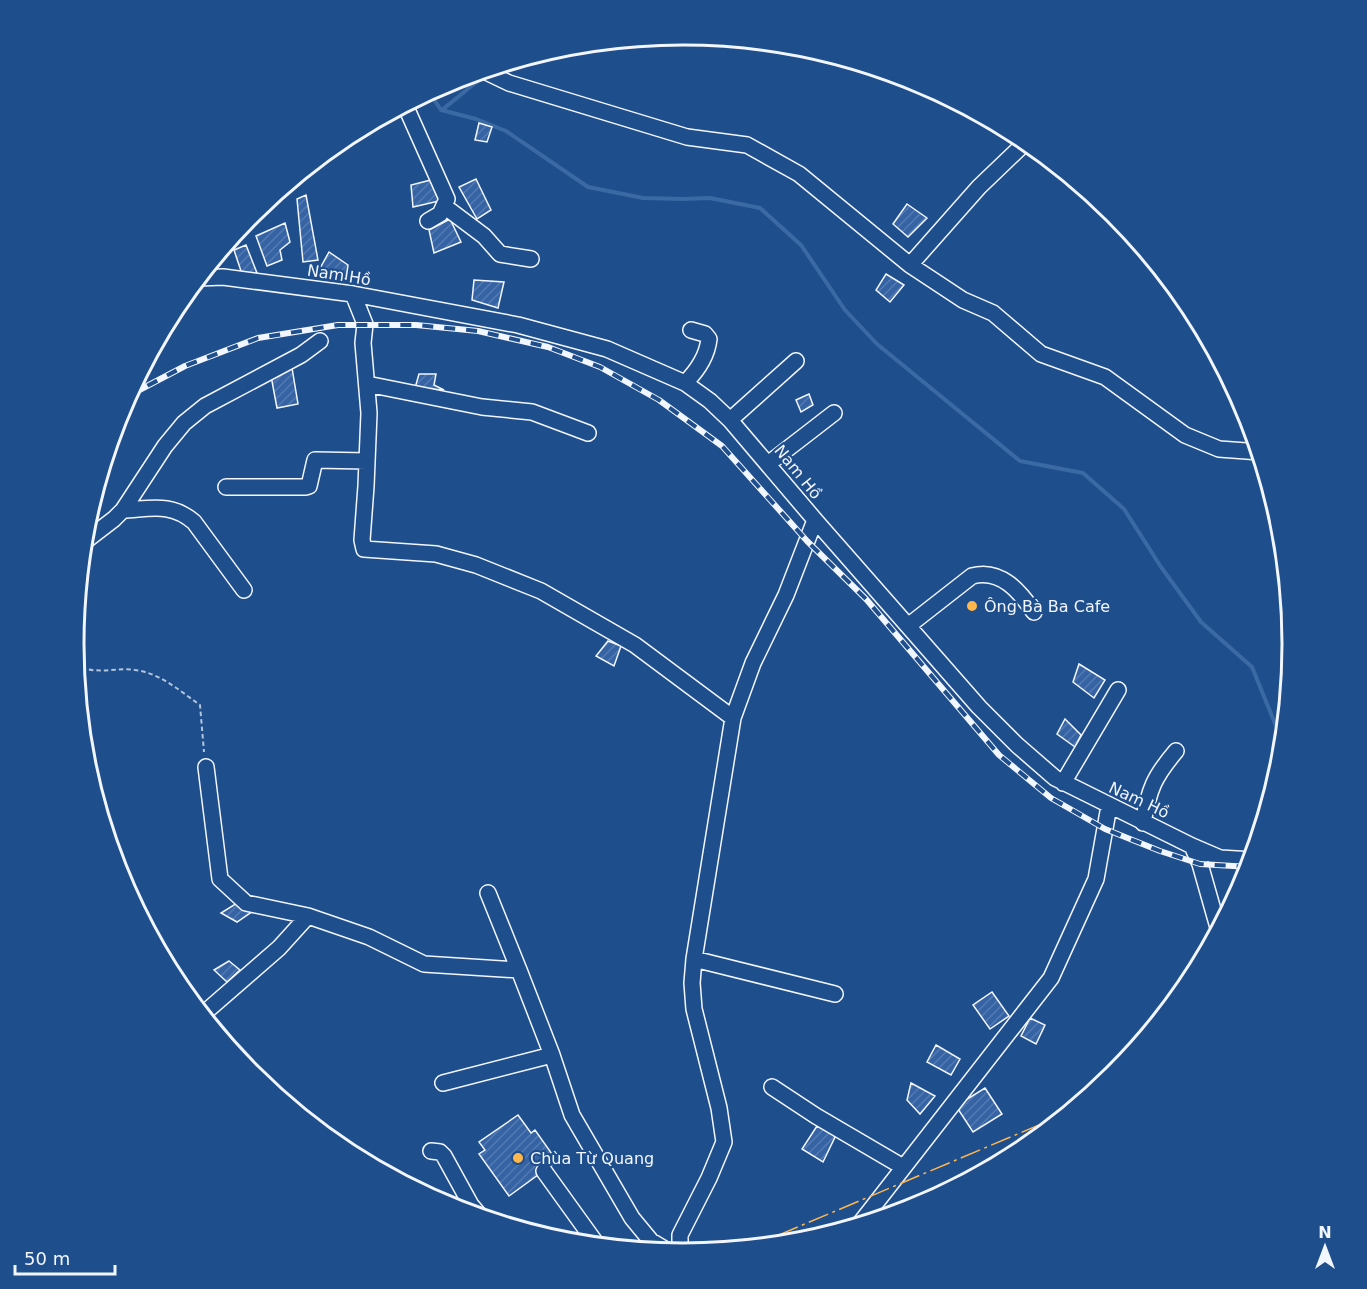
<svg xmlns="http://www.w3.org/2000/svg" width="1367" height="1289" viewBox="0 0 1367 1289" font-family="'DejaVu Sans',sans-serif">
	<defs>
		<pattern id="building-hatch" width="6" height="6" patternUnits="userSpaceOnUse" patternTransform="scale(1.5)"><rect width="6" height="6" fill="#3563a3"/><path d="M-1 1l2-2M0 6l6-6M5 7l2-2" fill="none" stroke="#537ab1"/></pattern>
	</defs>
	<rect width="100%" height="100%" fill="#1f4e8c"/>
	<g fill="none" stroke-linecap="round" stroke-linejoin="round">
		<path stroke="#3b69a3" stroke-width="4" d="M429,92l12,18 35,9 30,12 82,56 55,11 40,1 27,-1 50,10 41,37 44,65 32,34 143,117 63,12 41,36 37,58 40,55 51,45 26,64 6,8
			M442,110l43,-35"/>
	</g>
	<path fill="url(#building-hatch)" stroke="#f2f6ff" stroke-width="1.5" d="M479,123l13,4 -5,15 -12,-2z
		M476,179l15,31 -14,9 -18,-32z
		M431,180l8,21 -26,6 -2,-22z
		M306,195l12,65 -15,2 -6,-63z
		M907,204l20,14 -19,19 -15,-13z
		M450,219l11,23 -27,11 -5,-23z
		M285,223l5,19 -10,8 2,10 -15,6 -11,-30z
		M246,245l11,28 -14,4 -9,-27z
		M329,252l19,13 -2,14 -27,-9z
		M886,274l18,11 -14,17 -14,-12z
		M474,280l30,2 -6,26 -26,-8z
		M292,368l6,36 -21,4 -6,-32z
		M419,374h17l-2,11 10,5 -29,-2z
		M809,394l4,11 -12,7 -5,-12z
		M608,641l13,5 -7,20 -18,-10z
		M1079,664l26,16 -11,18 -21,-16z
		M1065,719l16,16 -6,12 -18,-13z
		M237,903l19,6 -19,13 -16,-9z
		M229,961l11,9 -13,12 -13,-12z
		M992,992l17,24 -19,13 -17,-24z
		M1030,1018l15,7 -9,19 -15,-8z
		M936,1045l24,14 -9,16 -24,-13z
		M911,1083l24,13 -15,18 -13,-14z
		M985,1088l17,26 -29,18 -17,-26z
		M518,1115l13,18 4,-3 22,31 -48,35 -30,-42 6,-4 -6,-8z
		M817,1126l19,9 -13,27 -21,-13z"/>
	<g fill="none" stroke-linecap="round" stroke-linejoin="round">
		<g stroke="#f2f6ff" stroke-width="18">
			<path id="minor" d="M484,71l25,12 178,54 60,8 52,29 111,91 53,35 30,13 48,41 64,23 80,58 34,14 41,3
				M405,105l42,94 -7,15 -12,7
				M444,206l40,30 16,18 31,5
				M910,265l69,-78 48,-46
				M199,278l24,-1 130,17 165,31 89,24 78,34 25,18 20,19 85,100 164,187 38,38 38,33 137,68 8,18 19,67
				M353,294l12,30 -2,19 6,70 -3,73 -4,54 2,9 72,5 40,11 65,26 94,54 98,73
				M685,383c12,-12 22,-26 24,-44l-4,-5 -14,-4
				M367,384l115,23 50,5 56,21
				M730,420l66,-59
				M768,464l66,-51
				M226,487h80l3,-1 6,-26 52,1
				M123,510c27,-1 48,-8 71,12l50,68
				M84,542l30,-23 9,-9 42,-64 19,-23 21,-17 96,-51 19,-14
				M908,626l64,-50c29,-8 48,16 62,36
				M206,767l14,112 26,24 62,13 61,21 55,27 95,6 33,85 20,60 60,103 19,23 20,12
				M1063,783l55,-93
				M1143,823c6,-34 11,-46 33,-72
				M1192,846l28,12 33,2
				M488,893l31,77
				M694,959l141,35
				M202,1015l77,-67 29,-32
				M443,1083l109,-28
				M772,1087l44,29 87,51
				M431,1151l9,1 4,4 27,49 10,12
				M544,1171l54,75
				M858,1226l193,-248 45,-99 13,-73
				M680,1254v-19l29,-57 15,-36 -5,-34 -25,-99 -2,-26 2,-24 39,-241 20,-55 33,-68 29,-75"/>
		</g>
		<path stroke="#b3c4dc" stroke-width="2" stroke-dasharray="4.5 3" stroke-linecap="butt" d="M75,664c19,12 39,3 60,6 25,3 45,21 65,35l4,47"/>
		<use href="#minor" stroke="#1f4e8c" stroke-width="15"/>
		<g stroke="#f2f6ff" stroke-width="6">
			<path id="rail" d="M128,396l57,-30 73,-28 80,-13h78l62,6 70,16 52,20 59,33 63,46 85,95 59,58 133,156 52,43 54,31 55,22 40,13 50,3"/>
		</g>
		<use href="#rail" stroke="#1f4e8c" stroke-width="4" stroke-dasharray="11" stroke-linecap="butt"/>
		<path stroke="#ffb74d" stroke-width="1.5" stroke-dasharray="21 4.5 3 4.5" stroke-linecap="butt" d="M748,1248l324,-137"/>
	</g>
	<g fill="#ffb74d" stroke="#1f4e8c" stroke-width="2">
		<circle cx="972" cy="606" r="6"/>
		<circle cx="518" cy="1158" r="6"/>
	</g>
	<g text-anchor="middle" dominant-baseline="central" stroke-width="4.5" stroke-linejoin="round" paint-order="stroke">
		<g font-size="16" fill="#f2f6ff" stroke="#1f4e8c">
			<text transform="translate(339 275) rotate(9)">Nam Hồ</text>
			<text transform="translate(798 472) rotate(51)">Nam Hồ</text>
			<text transform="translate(1139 800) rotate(25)">Nam Hồ</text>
		</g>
		<g font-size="16" fill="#f2f6ff" stroke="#1f4e8c" text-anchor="start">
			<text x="984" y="606">Ông Bà Ba Cafe</text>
			<text x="530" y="1158">Chùa Từ Quang</text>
		</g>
	</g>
	<path d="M0 0H1367V1289H0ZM84 644a599 599 0 1 1 1198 0a599 599 0 1 1-1198 0Z" fill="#1f4e8c" fill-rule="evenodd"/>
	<path fill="none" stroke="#f2f6ff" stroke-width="3" d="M84 644a599 599 0 1 1 1198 0a599 599 0 1 1-1198 0Z"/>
	<g transform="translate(1325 1247)" stroke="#1f4e8c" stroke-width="4.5" paint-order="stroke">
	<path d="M0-4.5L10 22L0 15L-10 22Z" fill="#f2f6ff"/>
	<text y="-9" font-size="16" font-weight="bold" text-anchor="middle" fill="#f2f6ff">N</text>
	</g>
	<path d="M15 1265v9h100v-9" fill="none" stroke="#f2f6ff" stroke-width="3"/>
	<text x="24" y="1265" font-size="18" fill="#f2f6ff" stroke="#1f4e8c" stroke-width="4.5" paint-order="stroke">50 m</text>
</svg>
